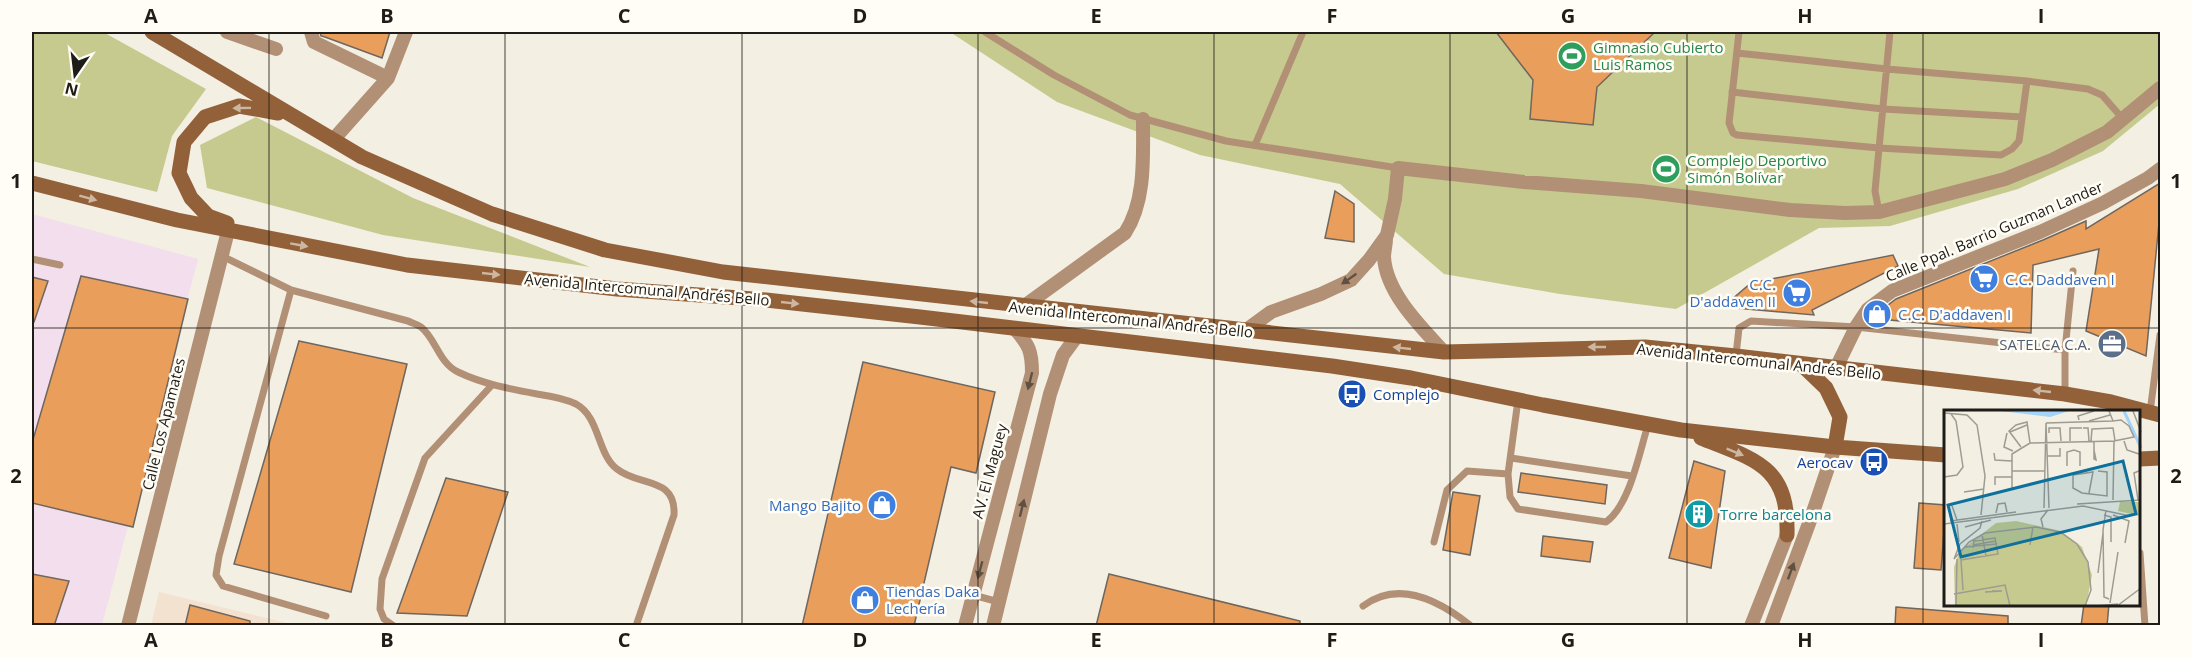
<svg xmlns="http://www.w3.org/2000/svg" width="2192" height="657" viewBox="0 0 2192 657" font-family="'Open Sans',sans-serif">
	<rect width="100%" height="100%" fill="#f3efe3"/>
	<path fill="#f3deed" d="M32,214l166,45 -96,366h-70z"/>
	<path fill="#f3e2d0" d="M159,592l136,33 -144,1z"/>
	<path fill="#c6ca8f" d="M32,32h71l103,57 -34,47 -15,56 -125,-31z
		M950,32h1210v72l-57,47 -85,38 -128,37 -71,2 -143,81 -116,-15 -116,-20 -104,-90 -140,-29 -143,-53z
		M256,117l157,81 177,69 -207,-32 -176,-47 -7,-43z"/>
	<path fill="#e99e5c" stroke="#6f665e" stroke-width="1.5" d="M320,32h70l-8,26 -57,-21 -4,-1z
		M1496,32h159l-58,55 -4,38 -63,-6 3,-39z
		M2160,183v30l-14,143 -60,-25 13,-82 -66,16 -2,68 -152,-14 4,-10 13,-10 147,-59 43,-19v8z
		M1335,191l19,13v38l-29,-4z
		M1893,255l5,11 -86,44 2,5 -91,-8 28,-24z
		M81,276l107,23 -55,228 -101,-24v-60z
		M32,277l16,4 -14,41h-2z
		M299,341l108,23 -56,228 -117,-28z
		M863,362l132,30 -19,81 -25,-6 -37,159h-112z
		M1694,461l31,10 -14,97 -42,-10z
		M1521,473l86,12 -2,19 -87,-12z
		M446,478l62,14 -41,124 -70,-3z
		M1453,492l27,4 -10,59 -27,-5z
		M1919,503l27,2 -5,65 -27,-2z
		M1543,536l50,6 -3,20 -49,-6z
		M32,574l37,7 -15,45h-22z
		M1109,574l191,47v5h-204z
		M2084,604h25l-2,22h-26z
		M190,605l60,16v5h-65z
		M1896,607l112,9v10h-113z"/>
	<g fill="none" stroke-linecap="round" stroke-linejoin="round">
		<path stroke="#b29076" stroke-width="7" d="M985,32l69,43 76,40 96,26 172,27
			M1739,32l-10,91 4,10 4,2 142,13 122,7 11,-6 7,-8 8,-60
			M1737,53l150,16 140,12 61,8 14,6 21,24
			M1732,92l151,17 139,8
			M1255,145l48,-113
			M1879,212l-4,-21 15,-159
			M222,256l69,34
			M32,259l28,6
			M1736,355l3,-27 12,-7 105,6 209,23
			M2065,394v-44l8,-79
			M1518,400l-10,74 2,23 8,12 88,13c24,-17 33,-69 42,-97
			M2150,412l10,-77
			M1511,458l121,18
			M1434,542l13,-52 20,-19 41,3
			M2140,553l5,73
			M973,595l26,7
			M1363,606c36,-27 77,-5 108,20
			M326,616l-103,-30 -7,-11 3,-19 72,-266 117,31c4,2 9,3 13,6 15,12 18,36 37,45 25,12 52,17 79,22 13,2 27,4 39,10 24,13 21,50 41,65 22,18 59,7 57,46l-38,111
			M394,626l-10,-7 -4,-10 2,-30 43,-121 67,-73"/>
		<path stroke="#b29076" stroke-width="14" d="M227,32l49,17
			M311,32l3,10 74,36
			M333,140l55,-62 18,-46
			M1386,239c0,6 -2,12 -2,18 2,36 37,70 60,95
			M1023,307l102,-74c21,-32 18,-77 18,-114
			M1245,331l26,-19 50,-18 30,-14 18,-20 18,-25 8,-36 3,-31 126,14 117,9 149,19 55,3 34,-1 126,-33 47,-19 55,-28 53,-44
			M1836,368l20,-41 12,-18 24,-18 148,-59 63,-29 45,-25 12,-9
			M128,626l100,-395
			M965,626l67,-253c0,-22 -3,-28 -17,-44
			M993,626l57,-232 13,-39 14,-19
			M1751,626l36,-91
			M1771,626l40,-108 24,-71"/>
		<path stroke="#92613a" stroke-width="15" d="M152,32l210,125 130,57 113,36 118,22 721,80 201,-5 91,9 329,38 46,8 49,13
			M32,183l145,37 230,45 210,24 149,11 154,17 412,49 79,12 132,27 138,25 154,17 111,8
			M227,223l-19,-7 -17,-18 -12,-25 5,-31 21,-25 34,-11 39,7
			M1801,364l25,24 14,29 -5,30
			M1701,438c55,22 88,28 86,97
			M2140,459l20,-1"/>
	</g>
	<defs><path id="oneway-solid" d="M-6-.8H1V-3.2L6.5 0L1 3.2V.8H-6Z" transform="scale(1.5)"/></defs>
	<g fill="#ceb7a1">
		<use href="#oneway-solid" transform="translate(242 108) rotate(179)"/>
		<use href="#oneway-solid" transform="translate(88 198) rotate(15)"/>
		<use href="#oneway-solid" transform="translate(299 245) rotate(10)"/>
		<use href="#oneway-solid" transform="translate(491 274) rotate(6)"/>
		<use href="#oneway-solid" transform="translate(979 302) rotate(-174)"/>
		<use href="#oneway-solid" transform="translate(790 303) rotate(6)"/>
		<use href="#oneway-solid" transform="translate(1597 347) rotate(180)"/>
		<use href="#oneway-solid" transform="translate(1402 348) rotate(-174)"/>
		<use href="#oneway-solid" transform="translate(2042 391) rotate(-174)"/>
		<use href="#oneway-solid" transform="translate(1735 452) rotate(22)"/>
	</g>
	<g fill="#605042">
		<use href="#oneway-solid" transform="translate(1349 279) rotate(145)"/>
		<use href="#oneway-solid" transform="translate(1030 381) rotate(104)"/>
		<use href="#oneway-solid" transform="translate(1022 508) rotate(-76)"/>
		<use href="#oneway-solid" transform="translate(980 570) rotate(105)"/>
		<use href="#oneway-solid" transform="translate(1791 571) rotate(-70)"/>
	</g>
	<path fill="none" stroke="#1d1c18" stroke-width="1.5" stroke-opacity="0.55" d="M269,32v594M505,32v594M742,32v594M978,32v594M1214,32v594M1450,32v594M1687,32v594M1923,32v594M32,328h2128"/>
	<defs>
		<g id="stadium-disc" transform="scale(1.5)"><circle r="9.5" fill="#2e9e5b" stroke="#fffdf5"/><path d="M0-5a6.5 5 0 1 0 0 10a6.5 5 0 1 0 0-10ZM-3.5-1.8h7v3.6h-7Z" fill="#fff"/></g>
		<g id="supermarket-disc" transform="scale(1.5)"><circle r="9.5" fill="#3f7fe0" stroke="#fffdf5"/><path d="M-6-5.5h2.5l.6 2H6L4.5 2H-2.5L-4.4-4H-6ZM-1.5 3.2a1.3 1.3 0 1 0 .1 0ZM3 3.2a1.3 1.3 0 1 0 .1 0Z" fill="#fff"/></g>
		<g id="shop-disc" transform="scale(1.5)"><circle r="9.5" fill="#3f7fe0" stroke="#fffdf5"/><path d="M-5-2.5h2.3a2.7 3.5 0 0 1 5.4 0H5L5.5 6h-11ZM-1.5-2.5h3a1.5 2.3 0 0 0-3 0Z" fill="#fff"/></g>
		<g id="office-disc" transform="scale(1.5)"><circle r="9.5" fill="#5c6f8a" stroke="#fffdf5"/><path d="M-6-3h4V-5.5h4V-3h4V5H-6ZM-1-4.5V-3h2v-1.5ZM-6 0V1H6V0Z" fill="#fff"/></g>
		<g id="bus-disc" transform="scale(1.5)"><circle r="9.5" fill="#1a4fb4" stroke="#fffdf5"/><path d="M-5-6H5V4H4V6H2V4H-2V6H-4V4H-5ZM-3.5-4V0h7V-4ZM-3.5 1.2v1.5H-2V1.2ZM2 1.2v1.5H3.5V1.2Z" fill="#fff"/></g>
		<g id="building-disc" transform="scale(1.5)"><circle r="9.5" fill="#0f9aa8" stroke="#fffdf5"/><path d="M-4-6H4V6H1V3H-1V6H-4ZM-2.5-4.3h1.7v1.8h-1.7ZM.8-4.3h1.7v1.8H.8ZM-2.5-1h1.7V.8h-1.7ZM.8-1h1.7V.8H.8Z" fill="#fff"/></g>
	</defs>
	<g fill-rule="evenodd">
		<use href="#stadium-disc" x="1572" y="56"/>
		<use href="#stadium-disc" x="1666" y="169"/>
		<use href="#supermarket-disc" x="1984" y="279"/>
		<use href="#supermarket-disc" x="1797" y="293"/>
		<use href="#shop-disc" x="1877" y="314"/>
		<use href="#office-disc" x="2112" y="344"/>
		<use href="#bus-disc" x="1352" y="394"/>
		<use href="#bus-disc" x="1874" y="462"/>
		<use href="#shop-disc" x="882" y="505"/>
		<use href="#building-disc" x="1699" y="514"/>
		<use href="#shop-disc" x="865" y="600"/>
	</g>
	<g text-anchor="middle" dominant-baseline="central" stroke-width="5" stroke-linejoin="round" paint-order="stroke">
		<g font-size="15" fill="#27864d" stroke="#fffdf5" text-anchor="start">
			<text x="1593" y="47">Gimnasio Cubierto<tspan x="1593" dy="17">Luis Ramos</tspan></text>
			<text x="1687" y="160">Complejo Deportivo<tspan x="1687" dy="17">Simón Bolívar</tspan></text>
		</g>
		<g font-size="15" fill="#1d1c18" stroke="#fffdf5">
			<text transform="translate(1994 231) rotate(-23)">Calle Ppal. Barrio Guzman Lander</text>
			<text transform="translate(647 289) rotate(5)">Avenida Intercomunal Andrés Bello</text>
			<text transform="translate(1131 319) rotate(6)">Avenida Intercomunal Andrés Bello</text>
			<text transform="translate(1759 361) rotate(6)">Avenida Intercomunal Andrés Bello</text>
			<text transform="translate(163 424) rotate(-76)">Calle Los Apamates</text>
			<text transform="translate(989 471) rotate(-75)">AV. El Maguey</text>
		</g>
		<g font-size="15" fill="#366cbe" stroke="#fffdf5" text-anchor="start">
			<text x="2005" y="279">C.C. Daddaven I</text>
			<text x="1776" y="284" text-anchor="end">C.C.<tspan x="1776" dy="17">D'addaven II</tspan></text>
			<text x="1898" y="314">C.C. D'addaven I</text>
			<text x="861" y="505" text-anchor="end">Mango Bajito</text>
			<text x="886" y="591">Tiendas Daka<tspan x="886" dy="17">Lechería</tspan></text>
		</g>
		<g font-size="15" fill="#4e5e75" stroke="#fffdf5" text-anchor="end">
			<text x="2091" y="344">SATELCA C.A.</text>
		</g>
		<g font-size="15" fill="#164399" stroke="#fffdf5" text-anchor="start">
			<text x="1373" y="394">Complejo</text>
			<text x="1853" y="462" text-anchor="end">Aerocav</text>
		</g>
		<g font-size="15" fill="#0d838f" stroke="#fffdf5" text-anchor="start">
			<text x="1720" y="514">Torre barcelona</text>
		</g>
	</g>
	<g transform="translate(1944 410)">
		<rect width="196" height="196" fill="#f3efe3"/>
		<path d="M176,92h20v14l-22,-5zM72,111l45,10 21,16 10,28 -6,31h-131l-1,-39 6,-16 36,-28z" fill="#c6ca8f"/>
		<path d="M56,1h69l-19,6z" fill="#a3d3f9"/>
		<path fill="none" stroke="#a3d3f9" stroke-width="3" d="M180,1l17,37"/>
		<path fill="none" stroke="#9d9b92" stroke-width="1.5" d="M165,1l4,10 8,-1 8,6 5,11 -20,4M189,1l8,21M0,3l23,2 10,10 8,51 -4,39M135,10l-1,-4 16,-5M145,11l21,-6M102,13l67,-2M139,18h5l1,13M66,22l17,-7M63,23l-3,14 9,4M105,23v-5h11l1,13M126,31v-13h12M147,31l1,-12 21,-1 2,13M150,31v18l2,1 -2,-10M180,31l3,9 12,4M77,37l-12,-16 7,-6 11,-3 3,21M50,43l1,7 17,1M103,46h13v-8M123,56v-14l7,-2 6,2v14M68,61h33M0,67l13,-2 6,-8 -7,-46 -5,-7M51,75v-8h17M68,80v-36l18,-11 84,-2 -1,59M20,82l20,-3M145,83l4,-21 -20,3v13l9,5 25,3v-24l-9,-1M194,90l-4,-27 7,-3M7,93l6,17M133,94l64,-4M100,98l2,-85 3,85M162,100l-3,20 1,67 5,2M52,103l2,-9 7,-1 2,9M160,105l7,2v25M169,105l16,6 -4,22M6,111l66,-9M38,111l-2,7 -20,16 -6,15 15,-17 16,-9 51,-6 24,5 17,12 11,18 3,28 -6,16M0,114l139,-18 47,10M13,114l2,18M21,117l26,-7M99,117l-2,-8 7,-9M38,124l4,22M29,135l23,-4M86,135l3,-18M21,137l32,-3M154,163l5,-40M19,180l-2,-30 37,-6 -3,-16 -21,3 -1,7M41,182l17,-1h-10M10,184l51,-9 5,21M166,193l8,-51M12,196l1,-47M152,196l22,-2M173,196l24,-18"/>
		<path fill="#0d709d" fill-opacity="0.15" stroke="#0d709d" stroke-width="3" d="M179,51l13,53 -175,43 -13,-52z"/>
		<rect width="196" height="196" fill="none" stroke="#1d1c18" stroke-width="3"/>
	</g>
	<rect width="2192" height="657" fill="none" stroke="#fffdf5" stroke-width="66"/>
	<g transform="translate(75 75) rotate(194)" stroke="#fffdf5" stroke-width="4.5" paint-order="stroke">
	<path d="M0-4.5L10 22L0 15L-10 22Z" fill="#1d1c18"/>
	<text y="-9" font-size="16" font-weight="bold" text-anchor="middle" fill="#1d1c18">N</text>
	</g>
	<rect x="33" y="33" width="2126" height="591" fill="none" stroke="#1d1c18" stroke-width="2"/>
	<g font-size="20" text-anchor="middle" font-weight="bold" fill="#1d1c18">
		<text x="151" y="23">A</text>
		<text x="387" y="23">B</text>
		<text x="624" y="23">C</text>
		<text x="860" y="23">D</text>
		<text x="1096" y="23">E</text>
		<text x="1332" y="23">F</text>
		<text x="1568" y="23">G</text>
		<text x="1805" y="23">H</text>
		<text x="2041" y="23">I</text>
		<text x="16" y="188">1</text>
		<text x="2176" y="188">1</text>
		<text x="16" y="483">2</text>
		<text x="2176" y="483">2</text>
		<text x="151" y="647">A</text>
		<text x="387" y="647">B</text>
		<text x="624" y="647">C</text>
		<text x="860" y="647">D</text>
		<text x="1096" y="647">E</text>
		<text x="1332" y="647">F</text>
		<text x="1568" y="647">G</text>
		<text x="1805" y="647">H</text>
		<text x="2041" y="647">I</text>
	</g>
</svg>
